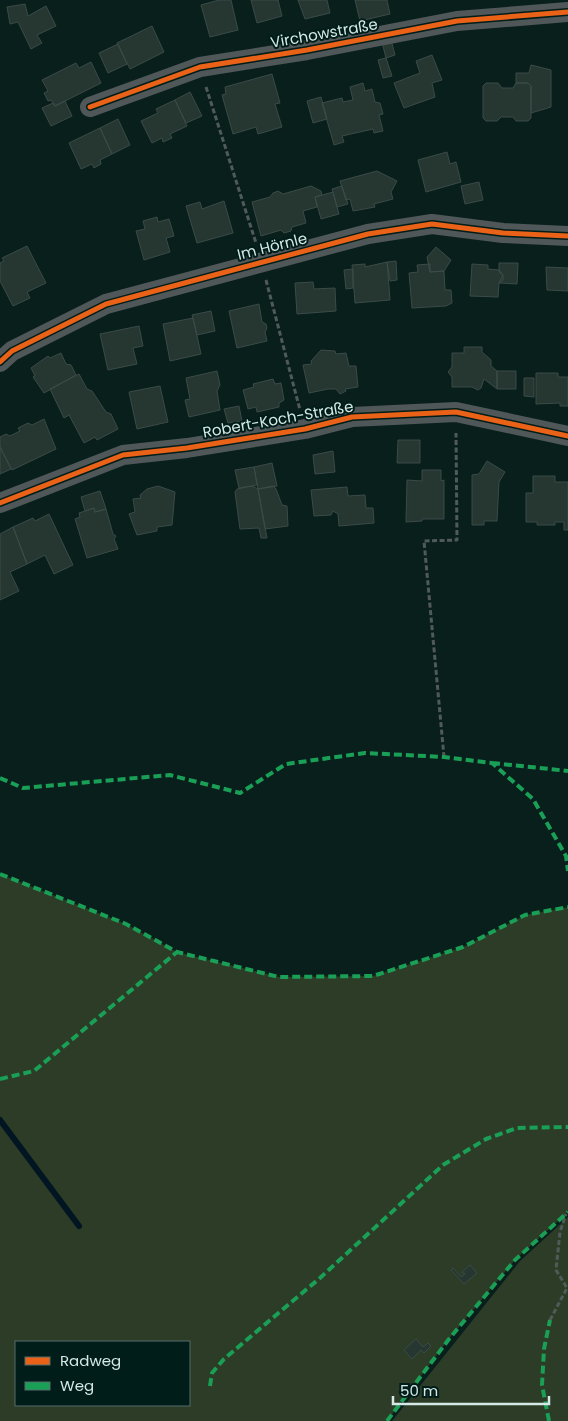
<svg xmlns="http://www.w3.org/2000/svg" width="568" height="1421" viewBox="0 0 568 1421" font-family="Poppins,sans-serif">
	<rect width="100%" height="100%" fill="#091f1c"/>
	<path fill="#2c3c26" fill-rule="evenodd" d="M0,874l126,50 51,28 102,25 94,-1 90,-29 62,-32 43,-8v305l-53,48 -66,79 -62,82h-387zM16,1342h173v63h-173z
		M568,1217v204h-176l128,-160z"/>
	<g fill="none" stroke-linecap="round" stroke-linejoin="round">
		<path stroke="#011622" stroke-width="6" d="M0,1120l79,106"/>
	</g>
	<path fill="#263732" stroke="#3b4b47" d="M219,0h12l7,30 -28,7 -9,-32z
		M251,0h27l4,16 -25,7z
		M298,0h29l3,13 -25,6z
		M355,0h32l3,14 -30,7z
		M25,4l3,12 18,-10 10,20 -19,9 5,8 -11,6 -13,-27 -8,2 -3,-17z
		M152,26l12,26 -34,17 -13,-26z
		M391,40l4,15 -9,3 -4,-16z
		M118,44l9,20 -19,9 -9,-20z
		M432,55l10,25 -10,3 3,14 -31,11 -10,-25 26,-10 -4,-12z
		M386,58l6,18 -9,2 -5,-18z
		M91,62l10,21 -46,23 -4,-6 -3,1 -4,-8 4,-2 -6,-11 34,-17 3,5z
		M531,65l20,5v37l-20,6v-27l-3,-3h-12v-10h13z
		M272,74l8,29 -5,1 7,23 -24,7 -2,-7 -23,7 -11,-39 4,-1 -1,-7z
		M363,83l2,8 7,-2 3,13 5,1 3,11 -4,1 4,16 -9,2 -1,-4 -31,7 2,6 -10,3 -12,-42 20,-5 1,4 10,-2 -3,-13z
		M486,83h12l4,5h11l3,-5h12l3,3v32l-3,3h-12l-3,-4h-12l-4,4h-11l-3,-3v-32z
		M190,92l12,24 -16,7 -11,-23z
		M321,97l6,22 -14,4 -6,-22z
		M175,100l12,26 -17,8 2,4 -9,4 -1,-4 -10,5 -11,-22 17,-8 -2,-4z
		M65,101l7,15 -21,10 -9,-18 11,-5 2,3z
		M118,119l12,26 -18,9 -12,-26z
		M100,128l12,26 -12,6 1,4 -7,4 -2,-4 -11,5 -12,-26z
		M447,152l3,12 6,-2 5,20 -35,10 -8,-32z
		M377,171l20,10 -6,11 2,7 -19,5 1,3 -22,4 -3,-12 -4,1 -6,-19z
		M479,182l4,18 -18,4 -4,-18z
		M311,186l10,5 1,4 -7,2 2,10 -14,4 3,12 -14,4 -1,4 -7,2 -3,-3 -20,6 -9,-34 18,-5 3,-4 5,-2 5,3z
		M342,186l6,18 -11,3 -5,-18z
		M333,192l6,22 -18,5 -6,-22z
		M224,201l9,32 -36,10 -11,-37 14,-4 2,7z
		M157,217l1,5 11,-3 5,17 -8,2 4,14 -26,8 -8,-29 9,-2 -2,-8z
		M27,246l19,37 -19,9 3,6 -17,8 -13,-25v-18l4,-2 -2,-3z
		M436,247l15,13 -7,11 -14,1 -3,-15z
		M396,261l1,19 -7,1 -3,-19z
		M387,262l3,38 -35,3 -3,-38 13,-1v3z
		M499,263h19l-1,21 -18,-1 4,-8 -4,-3z
		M430,264v8l14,-1 1,19h6l1,13 -6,3 -34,2 -3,-35 9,-1 -1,-7z
		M472,264l16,1v4l11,1 4,5v5l-4,3 -1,14 -28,-1z
		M546,267l22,1v23l-21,-1z
		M353,269v19l-7,1 -2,-19z
		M313,282l1,7 21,-1 1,23 -39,3 -2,-31z
		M259,304l3,18 4,2 1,4 -2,4 2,9 -30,7 -8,-37z
		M211,311l4,20 -18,4 -5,-20z
		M193,318l8,36 -31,7 -7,-37z
		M139,326l4,20 -10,2 4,16 -29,6 -8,-36z
		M464,347h18v5l9,8v6l6,5v18l-13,-10 -3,9 -3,2 -6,-3h-20v-10l-4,-5 4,-5v-14h12z
		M321,350l14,1 1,3 10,-1 3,13h7l2,21 -13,2 1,2 -6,3 -4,-5h-8l-19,4 -6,-28 9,-1 -1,-3z
		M61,353l5,11 5,1 5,10 -32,18 -11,-16 2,-1 -4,-8 17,-12 2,2z
		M217,371l3,14 -3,6 3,19 -31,7 -4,-17 5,-1 -4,-21z
		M497,371h19v18h-19z
		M536,373h22v4h10v29h-8v-3l-24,1z
		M79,374l8,15 5,2 14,21 5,2 7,15 -21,11 -2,-3 -11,6 -15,-28 -5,3 -14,-29z
		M524,378h10v19l-10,-1z
		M273,379l2,5 6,-1 3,17 -5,3v4l-22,5 -1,-5 -8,2 -5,-19 11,-3 -1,-3z
		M160,386l8,36 -31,7 -8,-37z
		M239,406l3,15 -14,2 -4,-14z
		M44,419l12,30 -44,21 -12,-23v-10l6,-3 4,2 10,-5 -2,-3 10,-5 4,2z
		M398,440h22v23h-23z
		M0,447l11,22 -11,5z
		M333,451l2,21 -20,2 -2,-19z
		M487,461l18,11 -6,10 -2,39h-13v4h-12v-50l7,-1z
		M272,463l5,23 -19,3 -4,-22z
		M254,467l3,18 -18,3 -4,-18z
		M422,470h19v11l3,-1v39h-22v2l-16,1 1,-42 15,1z
		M533,476h22v6h13v48h-4v-8h-9v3h-18v-3h-11v-29h7z
		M158,486l17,6 -3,33 -15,2v4l-20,4 -8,-21 6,-2 -2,-13 8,-1 -1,-3 7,-6z
		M252,486l6,3 9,49h-6l-2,-10 -19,1 -5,-37 2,-3z
		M273,486l3,3 6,16 5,1 1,20 -23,3 -7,-40z
		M347,487l1,9 17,-1 1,13h7l1,15 -35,3 -1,-12 -5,-3 -2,4 -17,1 -3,-26z
		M100,491l6,18 -11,3 -1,-4 -9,3 -4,-14z
		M94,508l1,4 11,-3 7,25 3,2 -2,3 4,10 -31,9 -12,-39 5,-2 -1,-4z
		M49,514l24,51 -19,9 -9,-19 -18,9 -14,-37 20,-9 2,3z
		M13,527l14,37 -17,8 9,19 -19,9v-66z
		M470,1265l7,8 -13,11 -13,-14 2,-2 8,9 4,-3 -3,-2z
		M416,1339l7,8 5,-4 3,3 -7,7 -3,-3 -9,9 -8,-9z"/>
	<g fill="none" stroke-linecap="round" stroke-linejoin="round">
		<path stroke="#505a59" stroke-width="3" stroke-dasharray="5 2.5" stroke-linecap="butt" d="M206,87l50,156
			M266,280l34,130
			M444,757l-20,-216 33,-1 -1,-107
			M550,1320l17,-32 -11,-18 4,-38 6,-18"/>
		<path stroke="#4f5758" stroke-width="20" d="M90,107l110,-40 107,-17 150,-29 111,-9
			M0,362l12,-11 94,-47 262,-70 64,-10 71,9 65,3
			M0,503l123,-48 64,-7 118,-19 47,-12 104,-5 112,24"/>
		<path stroke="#1a9f57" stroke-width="4" stroke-dasharray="8 4" stroke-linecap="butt" d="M492,763l76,8
			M0,778l23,10 147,-13 70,18 46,-29 79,-11 79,4 48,6 41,36 33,57 2,15
			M0,874l126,50 51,28 102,25 94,-1 90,-29 62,-32 43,-8
			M0,1079l34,-8 143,-119
			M210,1386l2,-13 12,-14 96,-81 123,-113 43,-26 31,-11 51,-1
			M387,1421l62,-82 66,-79 53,-48
			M549,1421l-7,-36 2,-36 6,-29"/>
		<g stroke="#001d19" stroke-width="8">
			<path id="cycleway" d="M90,107l110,-40 107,-17 150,-29 111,-9
				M0,362l12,-11 94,-47 262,-70 64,-10 71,9 65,3
				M0,503l123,-48 64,-7 118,-19 47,-12 104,-5 112,24"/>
		</g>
		<use href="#cycleway" stroke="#ea6118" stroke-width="5"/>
	</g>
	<g text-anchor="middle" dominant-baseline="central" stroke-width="4" stroke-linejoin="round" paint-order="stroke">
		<g font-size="15" fill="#d5e9e6" stroke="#001d19">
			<text transform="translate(324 33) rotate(-10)">Virchowstraße</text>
			<text transform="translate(272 246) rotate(-14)">Im Hörnle</text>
			<text transform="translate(278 419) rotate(-10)">Robert-Koch-Straße</text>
		</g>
	</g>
	<rect x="15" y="1341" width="175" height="65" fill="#001d19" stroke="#556f6b"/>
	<rect x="25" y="1357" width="25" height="8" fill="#ea6118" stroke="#556f6b"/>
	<text x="60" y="1366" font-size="15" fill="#d5e9e6">Radweg</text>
	<rect x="25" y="1382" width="25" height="8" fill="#1a9f57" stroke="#556f6b"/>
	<text x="60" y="1391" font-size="15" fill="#d5e9e6">Weg</text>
	<path d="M393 1396v8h156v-8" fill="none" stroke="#d5e9e6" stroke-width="2.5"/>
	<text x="400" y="1396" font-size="15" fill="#d5e9e6" stroke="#001d19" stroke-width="4" paint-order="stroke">50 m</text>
</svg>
